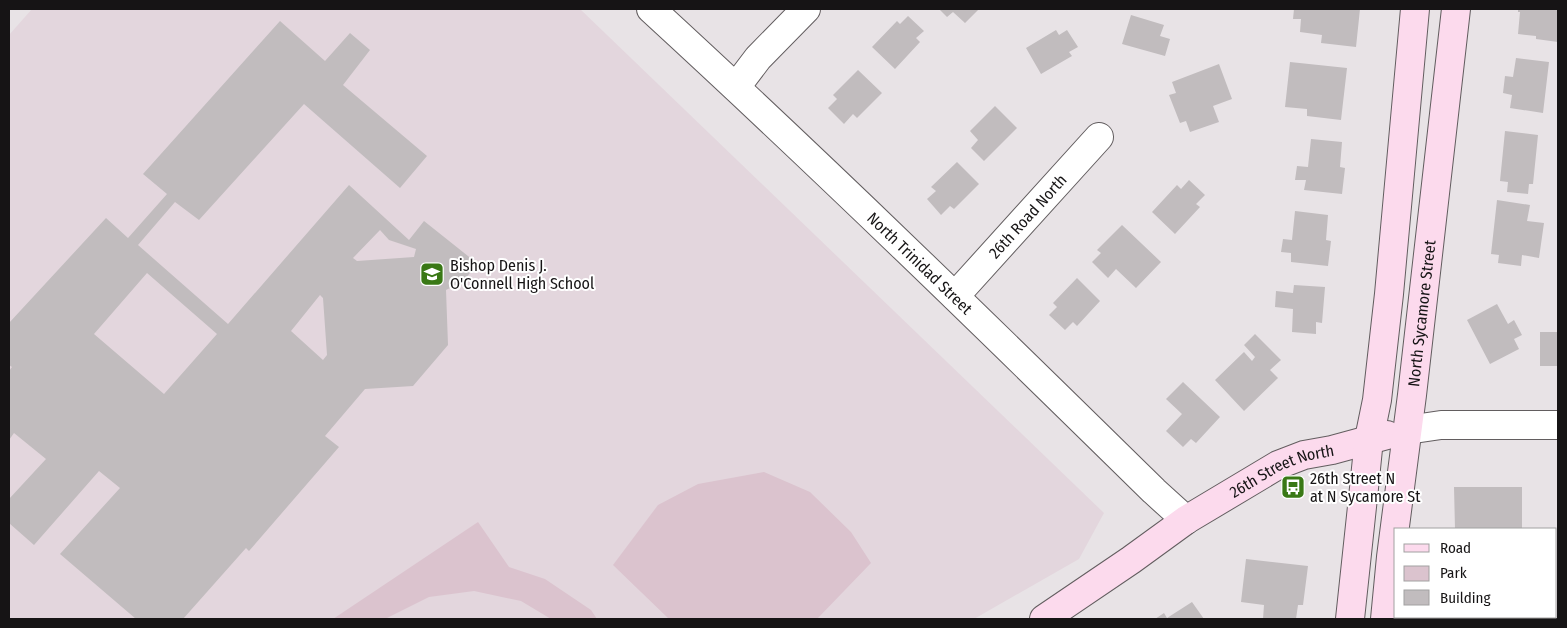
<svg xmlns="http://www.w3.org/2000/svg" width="1567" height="628" viewBox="0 0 1567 628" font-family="'Fira Sans Condensed',sans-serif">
	<rect width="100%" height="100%" fill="#e8e3e6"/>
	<path fill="#e3d6dd" d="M32,9h548l524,504 -25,46 -105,60h-965v-584z"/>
	<path fill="#dbc3ce" d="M764,472l46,20 41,40 20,31 -54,56h-148l-56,-54 45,-60 40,-21z
		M478,522l31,45 36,12 46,31 6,9h-46l-30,-18 -47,-10 -45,6 -44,22h-52z"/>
	<path fill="#c1bcbe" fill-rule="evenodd" d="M939,9h40l-14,14 -12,-11 -6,5z
		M1294,9h66l-4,38 -35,-4 1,-8 -22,-3 1,-13h-8z
		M1518,9h40v33l-22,-3v-3l-18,-2 2,-22h-2z
		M1131,15l33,10 -4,11 10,3 -5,17 -43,-12z
		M908,16l16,15 -8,7 4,4 -25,27 -23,-22 25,-26 3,3z
		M280,21l45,40 25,-28 20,17 -27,35 84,71 -27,32 -96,-84 -105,116 -24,-18 -37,43 90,79 121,-139 60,55 15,-19 54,43 -16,18 -16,8 2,55 -35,41 -48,3 -40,47 14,11 -90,104 -3,-3 -63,71h-47l-76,-65 60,-66 -21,-17 -65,74 -25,-22v-24l37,-40 -32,-26 -5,7v-69l3,-4 -3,-2v-42l97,-105 22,20 39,-44 -24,-20zM380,230l9,10 27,9 -2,8 -57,4 -4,-3zM147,273l70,61 -53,60 -70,-60zM320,295l3,3 4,57 -4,5 -32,-29z
		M1056,30l3,5 8,-5 11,17 -9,5 3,4 -31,18 -15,-26z
		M1516,58l33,4 -6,51 -33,-5 2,-13 -9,-2 2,-17 8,1z
		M1290,62l57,6 -6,52 -34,-4v-7l-22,-2z
		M1219,64l13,35 -19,7 6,16 -29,10 -4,-11 -6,2 -11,-28 7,-2 -4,-11z
		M858,70l24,23 -25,25 -4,-4 -9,10 -16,-16 9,-9 -4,-4z
		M995,106l22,22 -33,33 -13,-13 7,-8 -8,-9z
		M1505,131l33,4 -5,49h-4l-1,10 -21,-2 1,-10 -8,-1z
		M1311,139l31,3 -2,25 5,1 -3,26 -38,-4 2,-10h-11l2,-14 11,1z
		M957,162l22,22 -25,25 -4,-3 -9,9 -14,-16 9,-8 -5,-4z
		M1189,180l16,15 -9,9 4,3 -25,27 -23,-22 25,-27 4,4z
		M1497,200l33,5 -3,16 17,2 -5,35 -17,-3 -1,11 -23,-3 1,-8 -8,-1z
		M1295,211l33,4 -2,25 5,1 -3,25 -37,-4v-9l-10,-1 2,-13 9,1z
		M1122,225l39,37 -25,26 -20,-19 -8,9 -16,-16 9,-9 -4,-3z
		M1077,278l23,23 -23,25 -4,-4 -8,8 -16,-15 8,-8 -4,-4z
		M1294,285l31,2 -3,36 -6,-1v12l-24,-2 1,-23 -18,-2 1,-16 17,2z
		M1497,304l11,20 6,-4 8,15 -8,4 5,10 -29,15 -23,-44z
		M1540,332h18v34h-18z
		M1255,334l26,26 -11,10 8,8 -34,33 -29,-31 29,-28 8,9 3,-4 -11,-12z
		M1183,382l37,35 -24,26 -5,-4 -8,8 -17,-16 16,-17 -16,-15z
		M1454,487h68v42h-67z
		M1246,559l62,7 -5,39h-5l-2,14h-33l1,-14 -23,-3z
		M1192,602l12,17h-49l9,-6 3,5z
		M1463,617h35v2h-36z"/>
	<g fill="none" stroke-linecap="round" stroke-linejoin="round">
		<g stroke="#625d5f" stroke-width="30">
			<g id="street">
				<path id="s1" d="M651,9c171,157 337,319 503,482l32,29"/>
				<path d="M736,87l22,-29 48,-49"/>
				<path id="s2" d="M955,296l144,-159"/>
				<path d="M1407,430l34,-5h117"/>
			</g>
		</g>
		<g stroke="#625d5f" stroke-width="30">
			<g id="secondary">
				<path id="s3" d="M1044,619l87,-59 55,-40 92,-55 26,-10 28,-5 55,-15"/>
				<path d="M1350,619l14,-131 5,-49 8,-39 12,-106 26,-285"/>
				<path id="s4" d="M1385,619l6,-62 21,-162 44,-386"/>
			</g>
		</g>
		<use href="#street" stroke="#fff" stroke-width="28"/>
		<use href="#secondary" stroke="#fcdaed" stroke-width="28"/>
	</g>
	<defs>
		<g id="school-square" transform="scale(1.25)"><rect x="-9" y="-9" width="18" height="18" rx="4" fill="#397815" stroke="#fff"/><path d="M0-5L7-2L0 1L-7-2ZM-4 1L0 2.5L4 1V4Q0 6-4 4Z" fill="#fff"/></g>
		<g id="bus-square" transform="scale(1.25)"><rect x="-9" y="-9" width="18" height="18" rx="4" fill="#397815" stroke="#fff"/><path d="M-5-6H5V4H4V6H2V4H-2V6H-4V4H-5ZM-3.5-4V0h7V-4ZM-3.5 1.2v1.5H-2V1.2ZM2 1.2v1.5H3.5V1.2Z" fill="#fff"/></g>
	</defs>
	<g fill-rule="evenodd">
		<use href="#school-square" x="432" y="274"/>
		<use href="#bus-square" x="1293" y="487"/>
	</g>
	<g text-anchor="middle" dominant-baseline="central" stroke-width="4" stroke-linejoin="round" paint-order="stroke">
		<g font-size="16" fill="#161415" stroke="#fff">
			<text stroke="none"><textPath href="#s2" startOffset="108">26th Road North</textPath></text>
			<text stroke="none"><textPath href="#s1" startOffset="370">North Trinidad Street</textPath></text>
			<text stroke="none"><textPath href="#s4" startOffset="308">North Sycamore Street</textPath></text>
			<text stroke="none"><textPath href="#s3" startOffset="282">26th Street North</textPath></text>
		</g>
		<g font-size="16" fill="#161415" stroke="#fff" text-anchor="start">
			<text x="450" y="265">Bishop Denis J.<tspan x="450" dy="18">O'Connell High School</tspan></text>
			<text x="1310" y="478">26th Street N<tspan x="1310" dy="18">at N Sycamore St</tspan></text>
		</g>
	</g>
	<rect width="1567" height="628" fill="none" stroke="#161415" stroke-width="20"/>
	<rect x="1394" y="528" width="162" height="90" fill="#ffffff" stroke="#a2a1a1"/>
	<rect x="1404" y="544" width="25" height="8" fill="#fcdaed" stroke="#a2a1a1"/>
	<text x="1440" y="553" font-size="15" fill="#161415">Road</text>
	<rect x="1404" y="566" width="25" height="15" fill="#dbc3ce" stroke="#a2a1a1"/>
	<text x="1440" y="578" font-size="15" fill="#161415">Park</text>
	<rect x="1404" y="590" width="25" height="15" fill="#c1bcbe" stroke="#a2a1a1"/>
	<text x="1440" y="603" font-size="15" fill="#161415">Building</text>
</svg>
